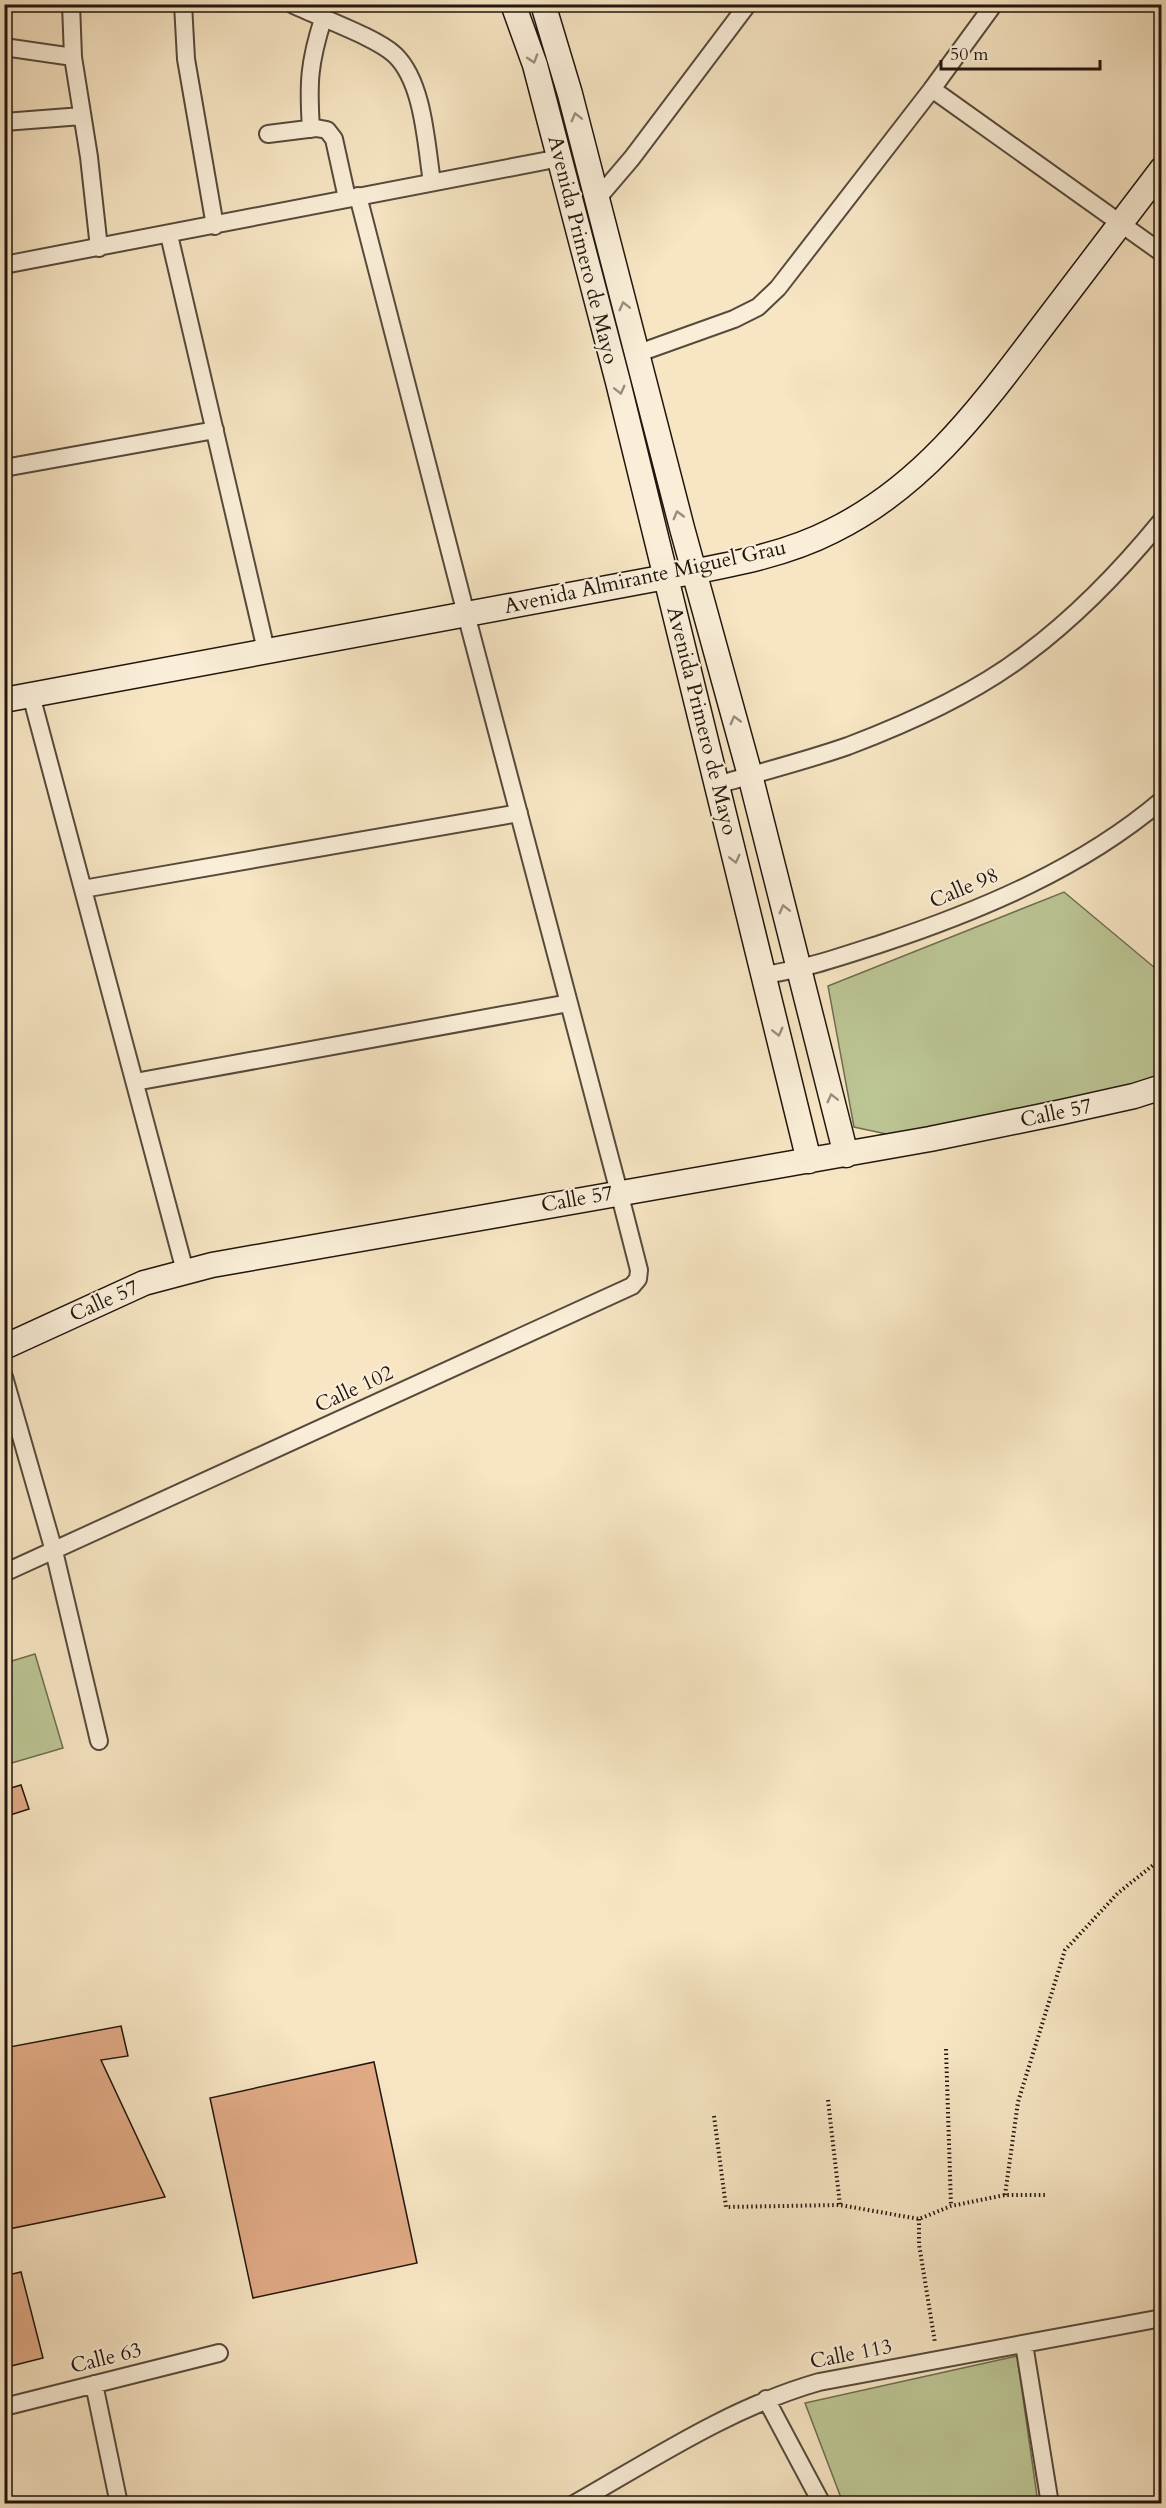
<svg xmlns="http://www.w3.org/2000/svg" width="1166" height="2508" viewBox="0 0 1166 2508" font-family="Cardo,serif">
	<rect width="100%" height="100%" fill="#f7e5c3"/>
	<filter id="stains"><feTurbulence type="fractalNoise" baseFrequency=".00333" numOctaves="4"/><feColorMatrix values="0 0 0 0 .2 0 0 0 0 .09 0 0 0 0 .02 0 0 0 .5 -.17"/></filter>
	<radialGradient id="worn" r=".72"><stop offset=".6" stop-color="#630" stop-opacity="0"/><stop offset="1" stop-color="#630" stop-opacity=".3"/></radialGradient>
	<path fill="#bcc594" stroke="#6e6e52" stroke-width="1.5" d="M1064,892l97,81v101l-28,12 -242,49 -37,-8 -26,-141z
		M35,1654l28,94 -58,17v-102z
		M1017,2356l21,147h-195l-38,-100z"/>
	<path fill="#e1ab86" stroke="#21160f" stroke-width="1.5" d="M21,1785l8,24 -25,8v-27z
		M121,2026l7,30 -27,4 64,137 -161,33v-182z
		M374,2062l43,201 -164,35 -43,-200z
		M21,2272l22,86 -36,9 -3,-10v-81z"/>
	<g fill="none" stroke-linecap="round" stroke-linejoin="round">
		<g stroke="#564a3c" stroke-width="20">
			<path id="street" d="M71,4l2,53 16,100 10,91
				M183,4l3,55 29,167
				M292,4c26,13 84,33 103,51 29,28 31,90 37,127
				M4,47l69,10
				M932,89l230,164
				M4,122l78,-6
				M311,129c-3,-46 -2,-66 12,-110
				M268,134l48,-6 11,2 7,9 13,59
				M597,199l35,-41 116,-154
				M169,235l97,415
				M4,265l556,-107
				M636,354l98,-35 24,-12 20,-19 154,-199 62,-85
				M4,468l211,-38
				M31,695l154,576
				M717,785c44,-13 88,-24 131,-39 61,-23 126,-52 178,-92 51,-38 96,-85 136,-134
				M83,889l436,-76
				M764,975c42,-6 79,-19 119,-32 99,-33 199,-75 279,-143
				M135,1082l434,-79
				M4,1377l50,174 45,190
				M4,1573l628,-287 6,-7 1,-9 -20,-78 -153,-578 -108,-418
				M1024,2344l26,160
				M94,2384l25,120
				M766,2399l56,105
				M4,2407l215,-54
				M574,2504c79,-45 157,-97 245,-122l343,-64"/>
		</g>
		<g stroke="#21160f" stroke-width="27">
			<path id="secondary" d="M513,4l22,61 83,317 191,779
				M543,4l27,90 112,434 68,247 96,380
				M4,700l662,-123c56,-11 115,-20 166,-46 92,-45 149,-124 209,-203 40,-53 81,-106 121,-159
				M4,1347l140,-64 68,-18 718,-126 132,-27 72,-16 28,-9"/>
		</g>
		<path stroke="#21160f" stroke-width="4" stroke-dasharray="1.5 3" stroke-linecap="butt" d="M946,2049l5,157
			M828,2100l12,105
			M714,2116l12,91 114,-2 79,14 32,-13 54,-11h42
			M1005,2195l13,-93 47,-152 53,-57 44,-35
			M919,2219v25l16,99"/>
		<use href="#street" stroke="#faeed8" stroke-width="16"/>
		<use href="#secondary" stroke="#faeed8" stroke-width="24"/>
	</g>
	<defs><path id="oneway-chevron" d="M-2-3.5L2.5 0L-2 3.5" fill="none" stroke-width="1.6" stroke-linecap="round" stroke-linejoin="round" transform="scale(1.5)"/></defs>
	<g stroke="#988d7e">
		<use href="#oneway-chevron" transform="translate(533 59) rotate(73)"/>
		<use href="#oneway-chevron" transform="translate(576 117) rotate(-104)"/>
		<use href="#oneway-chevron" transform="translate(624 306) rotate(-104)"/>
		<use href="#oneway-chevron" transform="translate(620 390) rotate(76)"/>
		<use href="#oneway-chevron" transform="translate(678 515) rotate(-105)"/>
		<use href="#oneway-chevron" transform="translate(735 720) rotate(-105)"/>
		<use href="#oneway-chevron" transform="translate(735 859) rotate(76)"/>
		<use href="#oneway-chevron" transform="translate(784 909) rotate(-104)"/>
		<use href="#oneway-chevron" transform="translate(778 1032) rotate(76)"/>
		<use href="#oneway-chevron" transform="translate(832 1098) rotate(-104)"/>
	</g>
	<g text-anchor="middle" dominant-baseline="central" stroke-width="4.5" stroke-linejoin="round" paint-order="stroke">
		<g font-size="21" fill="#21160f" stroke="#faeed8">
			<text transform="translate(583 250) rotate(76)">Avenida Primero de Mayo</text>
			<text transform="translate(645 577) rotate(-12)">Avenida Almirante Miguel Grau</text>
			<text transform="translate(702 721) rotate(76)">Avenida Primero de Mayo</text>
			<text transform="translate(964 888) rotate(-23)">Calle 98</text>
			<text transform="translate(1056 1113) rotate(-12)">Calle 57</text>
			<text transform="translate(577 1199) rotate(-10)">Calle 57</text>
			<text transform="translate(104 1301) rotate(-24)">Calle 57</text>
			<text transform="translate(354 1389) rotate(-25)">Calle 102</text>
			<text transform="translate(851 2354) rotate(-11)">Calle 113</text>
			<text transform="translate(106 2358) rotate(-14)">Calle 63</text>
		</g>
	</g>
	<rect width="1166" height="2508" fill="none" stroke="#f7e5c3" stroke-width="24"/>
	<rect x="6" y="6" width="1154" height="2496" fill="none" stroke="#21160f" stroke-width="3"/>
	<rect x="12" y="12" width="1142" height="2484" fill="none" stroke="#21160f" stroke-width="1.5"/>
	<path d="M941 60v9h159v-9" fill="none" stroke="#21160f" stroke-width="3"/>
	<text x="950" y="60" font-size="18" fill="#21160f" stroke="#faeed8" stroke-width="4.5" paint-order="stroke">50 m</text>
	<rect width="100%" height="100%" filter="url(#stains)"/>
	<rect width="100%" height="100%" fill="url(#worn)"/>
</svg>
